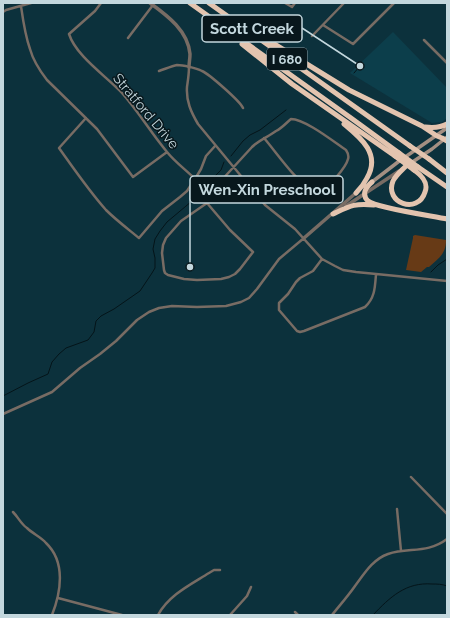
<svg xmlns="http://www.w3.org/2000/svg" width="450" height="618" viewBox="0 0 450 618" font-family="Raleway,sans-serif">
	<rect width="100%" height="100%" fill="#0c313c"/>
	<path fill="#0c3e4b" d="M393,32l54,56v30l-5,4 -10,1 -82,-50z"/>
	<path fill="#673a16" d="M415,235l31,5c0,14 -7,18 -17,27h-2l-6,5 -15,-2 7,-32v-2z"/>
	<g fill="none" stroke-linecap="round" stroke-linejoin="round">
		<path stroke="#041419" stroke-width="1" d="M354,73l6,-7
			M231,156l12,-15 7,-6 10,-5 26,-20
			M431,272l7,-7 9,-6
			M3,396l25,-13 20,-9 4,-12 7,-8 7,-6 22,-8 6,-8 2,-11 5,-5 13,-7 26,-18 12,-18 3,-5v-10l-2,-9 2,-10 5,-8 7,-9 25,-21 6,-3 12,-17 11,-11 3,-8
			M373,615c17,-18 33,-33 59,-31 5,0 10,0 15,2"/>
		<path stroke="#786c64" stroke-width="2.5" d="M101,3l-6,8 -26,23c7,22 37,42 53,59 16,18 29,40 45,59 8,10 19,18 28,27
			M285,3l7,4 3,-4
			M21,6c2,14 4,29 9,43 3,11 10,22 17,31l50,49 36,48 34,-25
			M3,12l3,-2 25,-7
			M323,25l30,19 41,-41
			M312,36l32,-33
			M128,38l25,-33
			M424,40l23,23
			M189,67c0,7 -1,13 -2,20 -1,14 4,25 11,37l67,81 30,24 27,30 13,7 8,4 13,2 91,9
			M159,71c6,-2 13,-5 18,-6 6,0 19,3 25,6 7,3 38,30 41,37
			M86,118l-27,30c15,21 30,43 47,62 10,10 22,19 33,28l23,-27 18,-14 7,-6 8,-12 6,-10 5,-13 9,-10
			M207,203l23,27 23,22 -13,17 -5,5 -6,3 -8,2 -24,1 -13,-1 -16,-4 -3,-2 -1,-3 -2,-17 1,-8 3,-7 15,-17 26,-18 12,-20 33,-36c7,-7 16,-10 24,-16 6,-3 10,-8 15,-12 14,0 43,23 55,31 2,3 3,6 2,9 -2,9 -20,28 -27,33 -3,1 -4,1 -6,1 -21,-14 -35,-36 -51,-55
			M322,259l-9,12 -13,7 -4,4 -8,12 -9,9v7l18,21 3,1 4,-1 61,-24c10,-9 10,-20 11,-33
			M3,414l49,-22 28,-24 20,-14 16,-13 21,-21 12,-8 10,-4 13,-2 25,1 29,-1 15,-4 8,-4 8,-9 22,-30 25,-21
			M411,477l36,37
			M397,509l4,42
			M13,512c5,5 8,12 14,16 6,6 14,9 19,15 20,19 15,49 6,72
			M58,598l64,17
			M295,612l3,3
			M158,615c11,-20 32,-30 51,-42l5,-3h6
			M230,615l17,-19 4,-9
			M332,615c8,-10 16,-19 23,-29 9,-12 18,-27 33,-32 21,-7 39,0 59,-15"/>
		<path stroke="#786c64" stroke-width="3.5" d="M150,3c18,13 38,28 40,51 0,5 -1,9 -1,13
			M346,206l53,-35
			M304,238l53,-46"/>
		<path stroke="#a38f82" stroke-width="3.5" d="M411,163l21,-14 15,-12
			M372,182l26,-20 49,-34"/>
		<path stroke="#e3c4af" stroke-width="5" d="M190,3l161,115 48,35
			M209,3l201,143
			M258,34l91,56 73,36 15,10 5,2 5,3
			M242,44l50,40 103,72
			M344,124c17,14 37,30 23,54 -3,6 -7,11 -11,15
			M425,127c8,1 15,1 22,-3
			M429,159l18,14
			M405,167c-4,4 -9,8 -12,14 -9,22 25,34 32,11 4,-10 -4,-17 -11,-22
			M418,167l29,20
			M372,182c-6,5 -11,12 -4,19 8,7 65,15 79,18
			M333,214c17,-8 21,-11 41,-9"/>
		<path stroke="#e3c4af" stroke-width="5" d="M410,146l19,13
			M399,153l19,14
			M395,156l19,14"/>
	</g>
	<g text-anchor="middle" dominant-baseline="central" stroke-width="3" stroke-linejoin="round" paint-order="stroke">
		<rect fill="#08171c" stroke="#8b9da3" stroke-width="1" x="267" y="48" width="40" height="22" rx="3"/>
		<g font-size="13" font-weight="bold" fill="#c3d7dd">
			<text x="287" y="59">I 680</text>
		</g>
		<g font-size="14" fill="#c3d7dd" stroke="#08171c">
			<text transform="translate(146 111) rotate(50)">Stratford Drive</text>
		</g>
	</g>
	<path fill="none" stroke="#c3d7dd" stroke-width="1.5" d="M360 66L302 28M190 267L190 190"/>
	<g fill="#c3d7dd" stroke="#08171c" stroke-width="1.5">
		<circle cx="360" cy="66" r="4"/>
		<circle cx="190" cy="267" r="4"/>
	</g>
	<g fill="#08171c" stroke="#c3d7dd" stroke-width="1.5">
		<rect x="202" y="15" width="100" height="27" rx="4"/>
		<rect x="190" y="176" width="153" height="27" rx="4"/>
	</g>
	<g font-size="15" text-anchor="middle" font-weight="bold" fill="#c3d7dd">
		<text x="252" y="34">Scott Creek</text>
		<text x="267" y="195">Wen-Xin Preschool</text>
	</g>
	<rect width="450" height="618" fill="none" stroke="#c3d7dd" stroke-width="8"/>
</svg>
